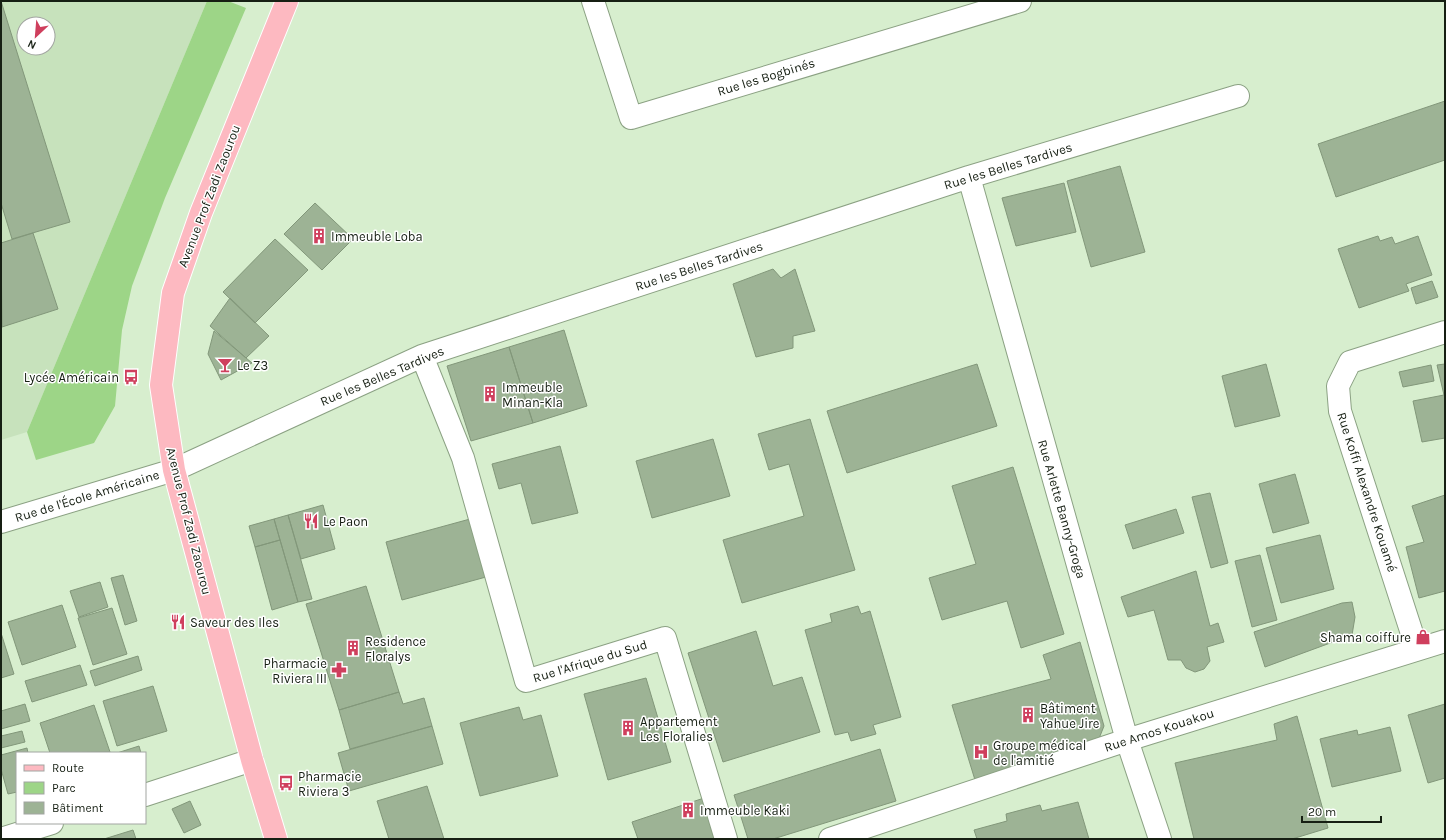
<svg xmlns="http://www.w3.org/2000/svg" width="1446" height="840" viewBox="0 0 1446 840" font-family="Karla,sans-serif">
	<rect width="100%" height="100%" fill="#d7eece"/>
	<path fill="#c7e2bc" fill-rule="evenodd" d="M1,1h206l-180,431 -26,8zM24,24h24v24h-24z"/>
	<path fill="#9dd587" d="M207,1h21l18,7 -81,190 -33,88 -10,44 -7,76 -21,37 -58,17 -9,-28z"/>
	<path fill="#9db395" stroke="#82977a" d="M1,1l69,221 -58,17 -11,-36z
		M1445,101v59l-109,37 -18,-53z
		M1120,166l25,86 -54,15 -24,-86z
		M1064,183l12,49 -60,14 -14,-48z
		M315,203l38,36 -31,31 -38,-36z
		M33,233l25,76 -56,18 -1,-84z
		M1378,236l2,5 12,-4 3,7 23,-8 14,39 -26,9 3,7 -50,17 -21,-59z
		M275,239l33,31 -53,53 -32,-31z
		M773,269l8,9 14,-9 20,62 -22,5v12l-37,9 -23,-73z
		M1432,281l6,16 -22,7 -5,-16z
		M230,298l39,38 -23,22 -36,-32z
		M564,330l23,76 -54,17 -24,-76z
		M214,331l38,32 -31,17 -13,-26z
		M509,347l24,76 -62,18 -24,-75z
		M977,364l20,62 -150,47 -20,-62z
		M1266,364l14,52 -45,11 -13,-51z
		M1445,364v74l-23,4 -9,-41 31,-6 -7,-30z
		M1431,365l3,16 -31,6 -4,-15z
		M810,419l45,151 -113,33 -19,-63 81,-24 -15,-52 -20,6 -11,-36z
		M713,439l17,57 -78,22 -16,-57z
		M560,446l18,67 -46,11 -11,-41 -22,6 -7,-25z
		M1013,467l51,167 -43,14 -14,-47 -65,19 -13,-42 47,-14 -24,-78z
		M1295,474l14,49 -36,10 -14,-49z
		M1210,493l18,70 -17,5 -19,-71z
		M1445,495v96l-26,7 -13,-51 18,-5 -12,-36z
		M323,505l12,44 -34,10 -13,-44z
		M1176,509l8,24 -51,16 -8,-24z
		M288,515l24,84 -14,3 -24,-83z
		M274,519l6,21 -25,7 -6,-21z
		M470,519l16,58 -84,23 -16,-58z
		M1320,535l14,54 -53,14 -15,-55z
		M280,540l18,62 -26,8 -17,-63z
		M1260,555l17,65 -25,7 -17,-66z
		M1196,571l14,55 8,-3 6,19 -17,5 3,14 -6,8 -9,3 -9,-4 -5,-8h-13l-14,-50 -26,7 -7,-20z
		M123,575l14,46 -12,4 -14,-47z
		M100,582l8,25 -29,10 -9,-26z
		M366,586l33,106 -60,18 -33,-106z
		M1352,602l3,15 -3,18 -87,32 -11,-35 88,-29z
		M62,605l14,42 -54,18 -14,-43z
		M858,606l3,8 9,-3 31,106 -28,8 3,9 -25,7 -3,-9 -13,3 -30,-105 27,-8 -2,-8z
		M112,608l15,46 -34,11 -15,-47z
		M756,631l17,55 29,-9 18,55 -97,30 -35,-109z
		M1,633l13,41 -13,4z
		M1080,642l24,84 -6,15 -123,39 -23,-75 99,-26 -8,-24z
		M138,656l4,14 -47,16 -5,-15z
		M80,665l7,20 -55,17 -7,-21z
		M646,678l25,84 -63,18 -24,-86z
		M153,686l14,45 -50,15 -14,-45z
		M399,692l4,12 21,-6 8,28 -82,23 -11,-39z
		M25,704l5,17 -29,8v-18z
		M1445,704v74l-17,5 -20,-68z
		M94,705l16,47 -60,1 -10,-30z
		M519,707l4,13 18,-5 17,61 -78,20 -20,-73z
		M1297,716l31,112 -36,11h-98l-19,-76 102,-23 -3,-16z
		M432,726l11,38 -94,27 -11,-38z
		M1390,727l11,44 -69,16 -12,-48 37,-9 1,5z
		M22,731l3,11 -24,6v-12z
		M139,746l2,7h-24z
		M27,748l1,5h-11v39l-9,2 -7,-25v-14z
		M880,749l16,52 -123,38h-25l-14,-44z
		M427,786l17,53h-55l-12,-38z
		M704,798l11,41h-77l-6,-17z
		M190,801l11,24 -17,8 -12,-24z
		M1078,802l11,37h-112l-3,-9 33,-9 -1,-7 34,-9 2,6z
		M133,830l3,9h-32z"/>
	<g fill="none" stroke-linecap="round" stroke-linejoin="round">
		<g stroke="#8ba183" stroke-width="24">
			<path id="minor" d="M593,1l38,117 389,-117
				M969,177l158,563 33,99
				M422,356l41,102 63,223 139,-43 61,201
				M1,522l173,-52 248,-114 547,-179 269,-81
				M1417,649l-77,-238 -2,-25 12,-24 95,-30
				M145,795l107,-35
				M1,839l51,-16
				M830,839l297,-99 318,-99"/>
		</g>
		<g stroke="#fff" stroke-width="24">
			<path id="major" d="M276,839l-24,-79 -78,-290 -13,-85 12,-92 28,-80 86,-212"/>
		</g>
		<use href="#minor" stroke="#fff" stroke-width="22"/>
		<use href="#major" stroke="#fdb9c1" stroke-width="22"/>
	</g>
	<defs>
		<g id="building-bare" transform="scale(1.2)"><path d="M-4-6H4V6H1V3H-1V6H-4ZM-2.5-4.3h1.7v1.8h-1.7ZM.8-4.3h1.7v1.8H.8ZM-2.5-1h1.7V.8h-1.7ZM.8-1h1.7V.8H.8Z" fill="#cf3f5d" stroke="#fff" stroke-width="2.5" paint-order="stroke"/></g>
		<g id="bar-bare" transform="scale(1.2)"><path d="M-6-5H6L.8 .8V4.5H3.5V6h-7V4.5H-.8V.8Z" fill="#cf3f5d" stroke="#fff" stroke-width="2.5" paint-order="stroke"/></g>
		<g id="bus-bare" transform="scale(1.2)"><path d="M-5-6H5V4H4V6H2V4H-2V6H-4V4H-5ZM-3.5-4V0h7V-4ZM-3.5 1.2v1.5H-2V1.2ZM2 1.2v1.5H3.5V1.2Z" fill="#cf3f5d" stroke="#fff" stroke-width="2.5" paint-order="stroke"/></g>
		<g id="restaurant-bare" transform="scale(1.2)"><path d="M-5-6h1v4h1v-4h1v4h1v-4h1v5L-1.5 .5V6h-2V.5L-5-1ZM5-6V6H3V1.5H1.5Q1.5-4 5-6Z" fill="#cf3f5d" stroke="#fff" stroke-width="2.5" paint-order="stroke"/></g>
		<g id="shop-bare" transform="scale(1.2)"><path d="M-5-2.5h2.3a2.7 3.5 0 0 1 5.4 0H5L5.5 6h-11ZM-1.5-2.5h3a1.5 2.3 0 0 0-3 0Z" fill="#cf3f5d" stroke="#fff" stroke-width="2.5" paint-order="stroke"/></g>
		<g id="pharmacy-bare" transform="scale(1.2)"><path d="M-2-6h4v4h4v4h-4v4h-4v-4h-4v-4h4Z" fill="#cf3f5d" stroke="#fff" stroke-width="2.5" paint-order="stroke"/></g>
		<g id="hospital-bare" transform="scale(1.2)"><path d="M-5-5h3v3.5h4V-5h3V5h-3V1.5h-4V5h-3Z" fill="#cf3f5d" stroke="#fff" stroke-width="2.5" paint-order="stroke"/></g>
	</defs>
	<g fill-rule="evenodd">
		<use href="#building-bare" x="319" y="236"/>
		<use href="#bar-bare" x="225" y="365"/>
		<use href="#bus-bare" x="131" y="377"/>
		<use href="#building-bare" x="490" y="394"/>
		<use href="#restaurant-bare" x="311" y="521"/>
		<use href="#restaurant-bare" x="178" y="622"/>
		<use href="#shop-bare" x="1423" y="637"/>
		<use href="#building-bare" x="353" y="648"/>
		<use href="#pharmacy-bare" x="339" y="670"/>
		<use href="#building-bare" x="1028" y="715"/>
		<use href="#building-bare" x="628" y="728"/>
		<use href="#hospital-bare" x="981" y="752"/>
		<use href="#bus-bare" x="286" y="783"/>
		<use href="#building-bare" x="688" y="810"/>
	</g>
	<g text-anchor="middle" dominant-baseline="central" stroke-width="3" stroke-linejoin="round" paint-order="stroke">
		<g font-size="13" fill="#161f13" stroke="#fff">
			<text transform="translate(766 77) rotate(-17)">Rue les Bogbinés</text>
			<text transform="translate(1008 166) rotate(-17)">Rue les Belles Tardives</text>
			<text transform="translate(209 196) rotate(-69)">Avenue Prof Zadi Zaourou</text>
			<text transform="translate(699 266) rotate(-18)">Rue les Belles Tardives</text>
			<text transform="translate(382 376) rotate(-23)">Rue les Belles Tardives</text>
			<text transform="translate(1367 492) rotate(72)">Rue Koffi Alexandre Kouamé</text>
			<text transform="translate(87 496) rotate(-17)">Rue de l'École Américaine</text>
			<text transform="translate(1062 509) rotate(74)">Rue Arlette Banny-Groga</text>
			<text transform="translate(189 521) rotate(76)">Avenue Prof Zadi Zaourou</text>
			<text transform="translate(590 661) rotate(-17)">Rue l'Afrique du Sud</text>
			<text transform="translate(1159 730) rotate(-18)">Rue Amos Kouakou</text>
		</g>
		<g font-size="13" fill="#161f13" stroke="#fff" text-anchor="start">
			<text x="331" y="236">Immeuble Loba</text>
			<text x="237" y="365">Le Z3</text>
			<text x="119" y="377" text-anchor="end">Lycée Américain</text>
			<text x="502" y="387">Immeuble<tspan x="502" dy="15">Minan-Kla</tspan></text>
			<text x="323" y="521">Le Paon</text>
			<text x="190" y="622">Saveur des Iles</text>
			<text x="1411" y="637" text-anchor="end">Shama coiffure</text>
			<text x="365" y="641">Residence<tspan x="365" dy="15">Floralys</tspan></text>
			<text x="327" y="663" text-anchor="end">Pharmacie<tspan x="327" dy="15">Riviera III</tspan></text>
			<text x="1040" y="708">Bâtiment<tspan x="1040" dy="15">Yahue Jire</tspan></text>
			<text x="640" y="721">Appartement<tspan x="640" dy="15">Les Floralies</tspan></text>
			<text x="993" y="745">Groupe médical<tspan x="993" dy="15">de l'amitié</tspan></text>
			<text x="298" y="776">Pharmacie<tspan x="298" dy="15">Riviera 3</tspan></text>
			<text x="700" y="810">Immeuble Kaki</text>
		</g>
	</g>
	<rect width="1446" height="840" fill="none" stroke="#161f13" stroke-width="4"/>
	<rect x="16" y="752" width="130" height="72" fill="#ffffff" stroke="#a2a5a1"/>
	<rect x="24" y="765" width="20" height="6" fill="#fdb9c1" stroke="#a2a5a1"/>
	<text x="52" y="772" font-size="12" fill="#161f13">Route</text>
	<rect x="24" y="782" width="20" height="12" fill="#9dd587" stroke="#a2a5a1"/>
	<text x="52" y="792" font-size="12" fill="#161f13">Parc</text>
	<rect x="24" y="802" width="20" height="12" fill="#9db395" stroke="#a2a5a1"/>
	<text x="52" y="812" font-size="12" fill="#161f13">Bâtiment</text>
	<g transform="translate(36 36) rotate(206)"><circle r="19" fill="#ffffff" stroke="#a2a5a1"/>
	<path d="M0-3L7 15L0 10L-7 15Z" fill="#cf3f5d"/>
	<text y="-6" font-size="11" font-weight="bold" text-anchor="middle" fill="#161f13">N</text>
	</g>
	<path d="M1302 816v6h79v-6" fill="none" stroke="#161f13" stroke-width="2"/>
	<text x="1308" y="816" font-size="12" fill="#161f13" stroke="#ffffff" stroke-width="3" paint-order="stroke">20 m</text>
</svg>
